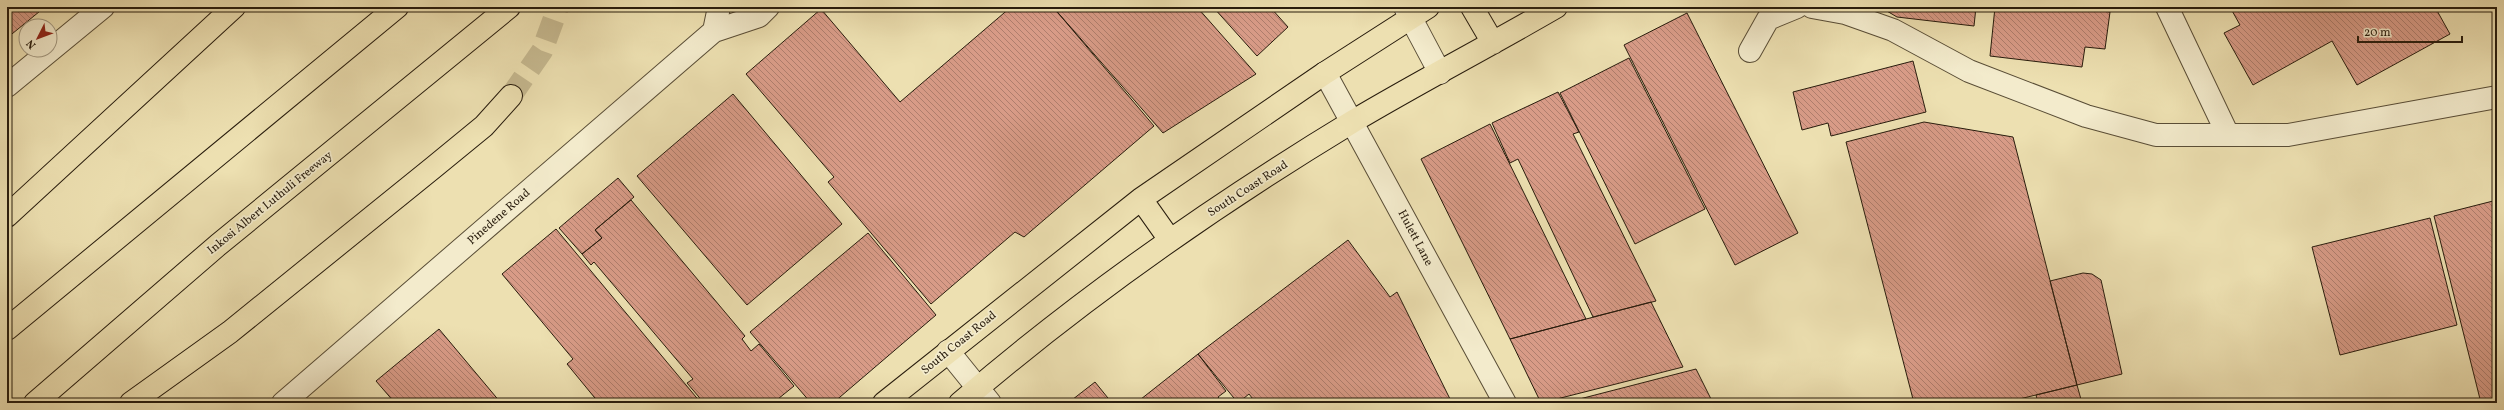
<svg xmlns="http://www.w3.org/2000/svg" width="2504" height="410" viewBox="0 0 2504 410" font-family="Vollkorn,serif">
	<defs>
		<pattern id="building-back-hatch" width="6" height="6" patternUnits="userSpaceOnUse"><rect width="6" height="6" fill="#d89b87"/><path d="M-1 5l2 2M0 0l6 6M5-1l2 2" fill="none" stroke="#af7e6d"/></pattern>
	</defs>
	<rect width="100%" height="100%" fill="#ede0b1"/>
	<filter id="stains"><feTurbulence type="fractalNoise" baseFrequency=".005" numOctaves="4"/><feColorMatrix values="0 0 0 0 .2 0 0 0 0 .09 0 0 0 0 .02 0 0 0 .5 -.17"/></filter>
	<radialGradient id="worn" r=".72"><stop offset=".6" stop-color="#630" stop-opacity="0"/><stop offset="1" stop-color="#630" stop-opacity=".3"/></radialGradient>
	<path fill="url(#building-back-hatch)" stroke="#281c0d" d="M7,7h38l-38,31z
		M1011,7h42l101,119 -130,111 -9,-5 -84,72 -103,-122 6,-5 -88,-103 75,-65 79,93z
		M1053,7h144l59,67 -93,59z
		M1213,7h57l18,20 -31,29z
		M1880,7h96l-2,19 -77,-9z
		M1995,7h72l43,5 -5,37 -20,-2 -3,20 -92,-11z
		M2230,7h205l15,27 -93,51 -25,-44 -79,44 -29,-52 16,-8z
		M1687,13l111,220 -63,32 -111,-220z
		M1629,58l76,151 -70,35 -75,-151z
		M1913,61l13,51 -95,24 -3,-13 -26,7 -9,-38z
		M1558,92l21,40 -6,2 83,167 -63,16 -75,-158 -8,4 -18,-40z
		M733,94l109,130 -95,81 -110,-129z
		M1924,122l89,15 64,248 -74,18h-89l-68,-261z
		M1490,124l96,195 -76,20 -89,-180z
		M618,178l16,19 -39,33 7,8 -20,16 -23,-26z
		M631,200l114,136 -3,3 9,12 8,-7 35,42 -21,17h-69l-17,-20 6,-4 -99,-117 -3,3 -9,-11 20,-16 -7,-8z
		M2497,200v203h-16l-47,-187z
		M2430,218l27,107 -117,30 -28,-108z
		M556,229l145,174h-102l-32,-39 6,-5 -71,-85z
		M868,233l68,82 -103,88h-22l-61,-71z
		M1348,240l42,57 7,-5 55,111h-196l-7,-9 -11,9 -40,-49z
		M2083,273l9,1 9,6 21,94 -45,11 -27,-104z
		M1651,302l32,65 -142,36 -31,-64z
		M439,329l62,74h-106l-19,-22z
		M1198,354l28,37 -8,6 5,6h-87z
		M1696,369l17,34h-149z
		M1095,382l17,21h-44z
		M2077,385l5,18h-44l-2,-8z"/>
	<g fill="none" stroke-linecap="round" stroke-linejoin="round">
		<path stroke="#c6b990" stroke-width="22" stroke-dasharray="22 11" stroke-linecap="butt" d="M511,96l31,-45 16,-44"/>
		<g stroke="#594d36" stroke-width="24">
			<path id="minor" d="M1405,7l35,66
				M1812,7l33,6 48,17 76,41 117,45 70,19h132l209,-38
				M2167,7l61,128
				M714,31l5,-24
				M1750,51l18,-32 29,-12
				M1325,73l180,330
				M7,86l96,-79
				M948,351l42,52
				M283,403l431,-372 45,-15 9,-9"/>
		</g>
		<g stroke="#281c0d" stroke-width="24">
			<path id="highway" d="M1472,7l21,36
				M1141,199l29,41
				M7,216l227,-209
				M7,329l390,-322
				M35,403l183,-158 291,-238
				M131,403l99,-71 204,-165 50,-41 27,-30
				M884,403l257,-204 184,-126 103,-66
				M960,403c122,-105 255,-198 392,-281 67,-40 137,-76 204,-115"/>
		</g>
		<use href="#minor" stroke="#f3ebcc" stroke-width="22"/>
		<use href="#highway" stroke="#ede0b1" stroke-width="22"/>
	</g>
	<g text-anchor="middle" dominant-baseline="central" stroke-width="3.5" stroke-linejoin="round" paint-order="stroke">
		<g font-size="12" fill="#281c0d" stroke="#f3ebcc">
			<text transform="translate(1248 189) rotate(-33)">South Coast Road</text>
			<text transform="translate(270 203) rotate(-39)">Inkosi Albert Luthuli Freeway</text>
			<text transform="translate(499 217) rotate(-41)">Pinedene Road</text>
			<text transform="translate(1415 238) rotate(62)">Hulett Lane</text>
			<text transform="translate(959 343) rotate(-39)">South Coast Road</text>
		</g>
	</g>
	<rect width="2504" height="410" fill="none" stroke="#ede0b1" stroke-width="24"/>
	<rect x="8" y="8" width="2488" height="394" fill="none" stroke="#281c0d" stroke-width="2"/>
	<rect x="12" y="12" width="2480" height="386" fill="none" stroke="#281c0d"/>
	<g transform="translate(38 38) rotate(228)"><circle r="19" fill="#f3ebcc" stroke="#a29880"/>
	<path d="M0-3L7 15L0 10L-7 15Z" fill="#8f2418"/>
	<text y="-6" font-size="11" font-weight="bold" text-anchor="middle" fill="#281c0d">N</text>
	</g>
	<path d="M2358 36v6h104v-6" fill="none" stroke="#281c0d" stroke-width="2"/>
	<text x="2364" y="36" font-size="12" fill="#281c0d" stroke="#f3ebcc" stroke-width="3" paint-order="stroke">20 m</text>
	<rect width="100%" height="100%" filter="url(#stains)"/>
	<rect width="100%" height="100%" fill="url(#worn)"/>
</svg>
